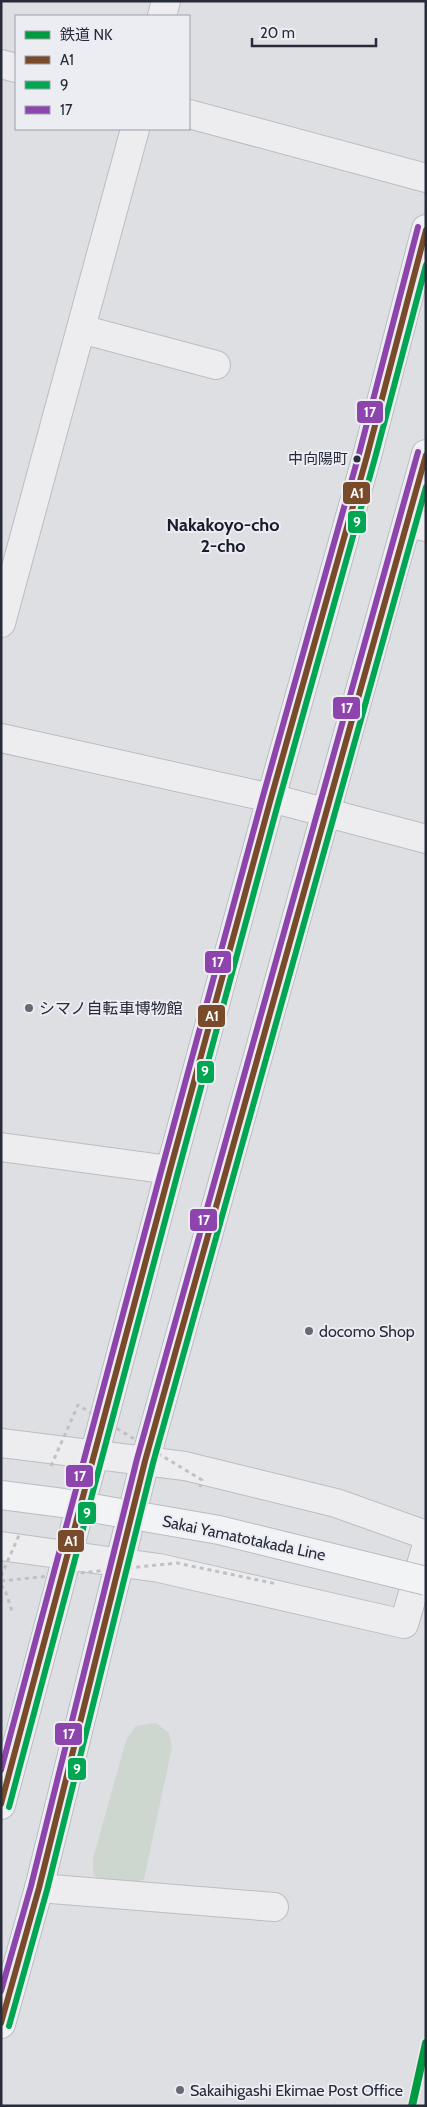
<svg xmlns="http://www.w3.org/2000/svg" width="427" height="2107" viewBox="0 0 427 2107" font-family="Cabin,'Noto Sans JP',sans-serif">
	<rect width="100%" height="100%" fill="#dedfe3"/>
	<path fill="#cdd6cf" d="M156,1723l13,10 3,14 -28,132 -18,8h-20l-13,-13v-15l33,-119 10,-14z"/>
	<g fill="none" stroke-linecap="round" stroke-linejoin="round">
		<g stroke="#bcbdc1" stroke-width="30">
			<path id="minor" d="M162,16l4,-15
				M1,64l15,4
				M189,114l237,64
				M81,329l135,36
				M408,523l18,4
				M1,623l134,-494
				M1,738l270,60 155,41
				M1,1147l169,23
				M1,1443l184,23 151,37 90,32
				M1,1546l158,22 245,56 22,-76
				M39,1888l235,19"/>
		</g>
		<g stroke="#bbbcc1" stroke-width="30">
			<path id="major" d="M1,1805l169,-635 101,-372 96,-342 59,-227
				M1,2024l38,-136 106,-427 281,-1007"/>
		</g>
		<path stroke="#c0c0c5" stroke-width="3" stroke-dasharray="4 4" stroke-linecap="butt" d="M1,1585l4,5 8,24"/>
		<use href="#minor" stroke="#ededf0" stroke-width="28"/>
		<use href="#major" stroke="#f2f3f4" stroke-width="28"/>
		<g stroke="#bbbcc1" stroke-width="30" stroke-linecap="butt">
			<path id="major-bridge" d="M1,1495l62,8 156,27 207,51"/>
		</g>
		<path stroke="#c0c0c5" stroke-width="3" stroke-dasharray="4 4" stroke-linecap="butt" d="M51,1466l27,-61 124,75 -2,7
			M1,1576l19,-43
			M1,1581l176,-18 100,21"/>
		<use href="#major-bridge" stroke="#f2f3f4" stroke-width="28"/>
		<g stroke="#ebedf3" stroke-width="10">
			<path id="bus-1" d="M1,1804l169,-634 101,-372 96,-342 59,-226
				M1,2023l38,-135 106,-427 281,-1006"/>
		</g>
		<g stroke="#ebedf3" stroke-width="10">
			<path id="bus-2" d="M9,1807l169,-635 101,-372 96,-342 51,-193
				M9,2026l38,-136 106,-427 273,-976"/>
		</g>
		<g stroke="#ebedf3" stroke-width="10">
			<path id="bus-3" d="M1,1770l161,-602 101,-372 96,-342 59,-227
				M1,1991l30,-105 106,-427 281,-1007"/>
		</g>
		<use href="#bus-1" stroke="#7a4b2a" stroke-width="6"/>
		<use href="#bus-2" stroke="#00a651" stroke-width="6"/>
		<use href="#bus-3" stroke="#8e44ad" stroke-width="6"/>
		<g stroke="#ebedf3" stroke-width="11">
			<path id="rail-1" d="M412,2106l14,-63"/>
		</g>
		<use href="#rail-1" stroke="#009a41" stroke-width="8"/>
	</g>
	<circle fill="#272b3a" stroke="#ebedf3" stroke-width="2" cx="357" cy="459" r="4.5"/>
	<g fill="#676a75" stroke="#ebedf3" stroke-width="2">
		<circle cx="29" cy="1008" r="5"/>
		<circle cx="309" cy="1331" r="5"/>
		<circle cx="180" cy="2090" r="5"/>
	</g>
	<g text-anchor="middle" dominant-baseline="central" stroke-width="4" stroke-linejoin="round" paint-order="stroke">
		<g font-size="15" fill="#272b3a" stroke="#ebedf3" text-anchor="end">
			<text x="348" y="459">中向陽町</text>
		</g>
		<g font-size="16" fill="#272b3a" stroke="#ebedf3" text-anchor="start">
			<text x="39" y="1008">シマノ自転車博物館</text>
			<text x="319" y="1331">docomo Shop</text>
			<text x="190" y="2090">Sakaihigashi Ekimae Post Office</text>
		</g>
		<g font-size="16" fill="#272b3a" stroke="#ebedf3">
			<text transform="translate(244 1538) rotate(12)">Sakai Yamatotakada Line</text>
		</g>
		<g font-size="18" font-weight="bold" fill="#191c2b" stroke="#ebedf3">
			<text x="223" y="525">Nakakoyo-cho<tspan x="223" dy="21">2-cho</tspan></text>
		</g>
	</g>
	<g stroke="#ebedf3" stroke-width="2">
		<rect x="356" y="400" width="28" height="24" rx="5" fill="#8e44ad"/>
		<rect x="342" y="481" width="29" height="24" rx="5" fill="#7a4b2a"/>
		<rect x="347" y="510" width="20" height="24" rx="5" fill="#00a651"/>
		<rect x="332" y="696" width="29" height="24" rx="5" fill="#8e44ad"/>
		<rect x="204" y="950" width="28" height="24" rx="5" fill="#8e44ad"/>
		<rect x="197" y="1004" width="29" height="24" rx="5" fill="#7a4b2a"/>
		<rect x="196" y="1060" width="19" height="24" rx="5" fill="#00a651"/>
		<rect x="189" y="1208" width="29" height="24" rx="5" fill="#8e44ad"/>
		<rect x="65" y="1464" width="29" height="24" rx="5" fill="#8e44ad"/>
		<rect x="77" y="1501" width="20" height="24" rx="5" fill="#00a651"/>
		<rect x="57" y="1529" width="28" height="24" rx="5" fill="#7a4b2a"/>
		<rect x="54" y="1722" width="29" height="24" rx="5" fill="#8e44ad"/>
		<rect x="67" y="1757" width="20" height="24" rx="5" fill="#00a651"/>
	</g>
	<g font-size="14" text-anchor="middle" font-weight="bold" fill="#fff">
		<text x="370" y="417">17</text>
		<text x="357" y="498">A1</text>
		<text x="357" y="527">9</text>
		<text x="347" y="713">17</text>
		<text x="218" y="967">17</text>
		<text x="212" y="1021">A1</text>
		<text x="205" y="1076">9</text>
		<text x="204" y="1225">17</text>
		<text x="80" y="1481">17</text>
		<text x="87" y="1518">9</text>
		<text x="71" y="1546">A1</text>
		<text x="69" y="1739">17</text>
		<text x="77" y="1774">9</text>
	</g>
	<rect width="427" height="2107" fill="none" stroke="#272b3a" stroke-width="5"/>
	<rect x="15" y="15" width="175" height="115" fill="#ebedf3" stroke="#9d9fa9"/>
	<rect x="25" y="31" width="25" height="8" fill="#009a41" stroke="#9d9fa9"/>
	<text x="60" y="40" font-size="15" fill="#272b3a">鉄道 NK</text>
	<rect x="25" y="56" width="25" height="8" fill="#7a4b2a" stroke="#9d9fa9"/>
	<text x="60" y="65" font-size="15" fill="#272b3a">A1</text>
	<rect x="25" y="81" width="25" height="8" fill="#00a651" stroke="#9d9fa9"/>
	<text x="60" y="90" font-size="15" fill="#272b3a">9</text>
	<rect x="25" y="106" width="25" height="8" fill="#8e44ad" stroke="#9d9fa9"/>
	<text x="60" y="115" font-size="15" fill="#272b3a">17</text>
	<path d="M252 38v8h124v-8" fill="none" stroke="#272b3a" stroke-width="2.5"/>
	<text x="260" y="38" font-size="15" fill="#272b3a" stroke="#ebedf3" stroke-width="4" paint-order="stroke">20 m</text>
</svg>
